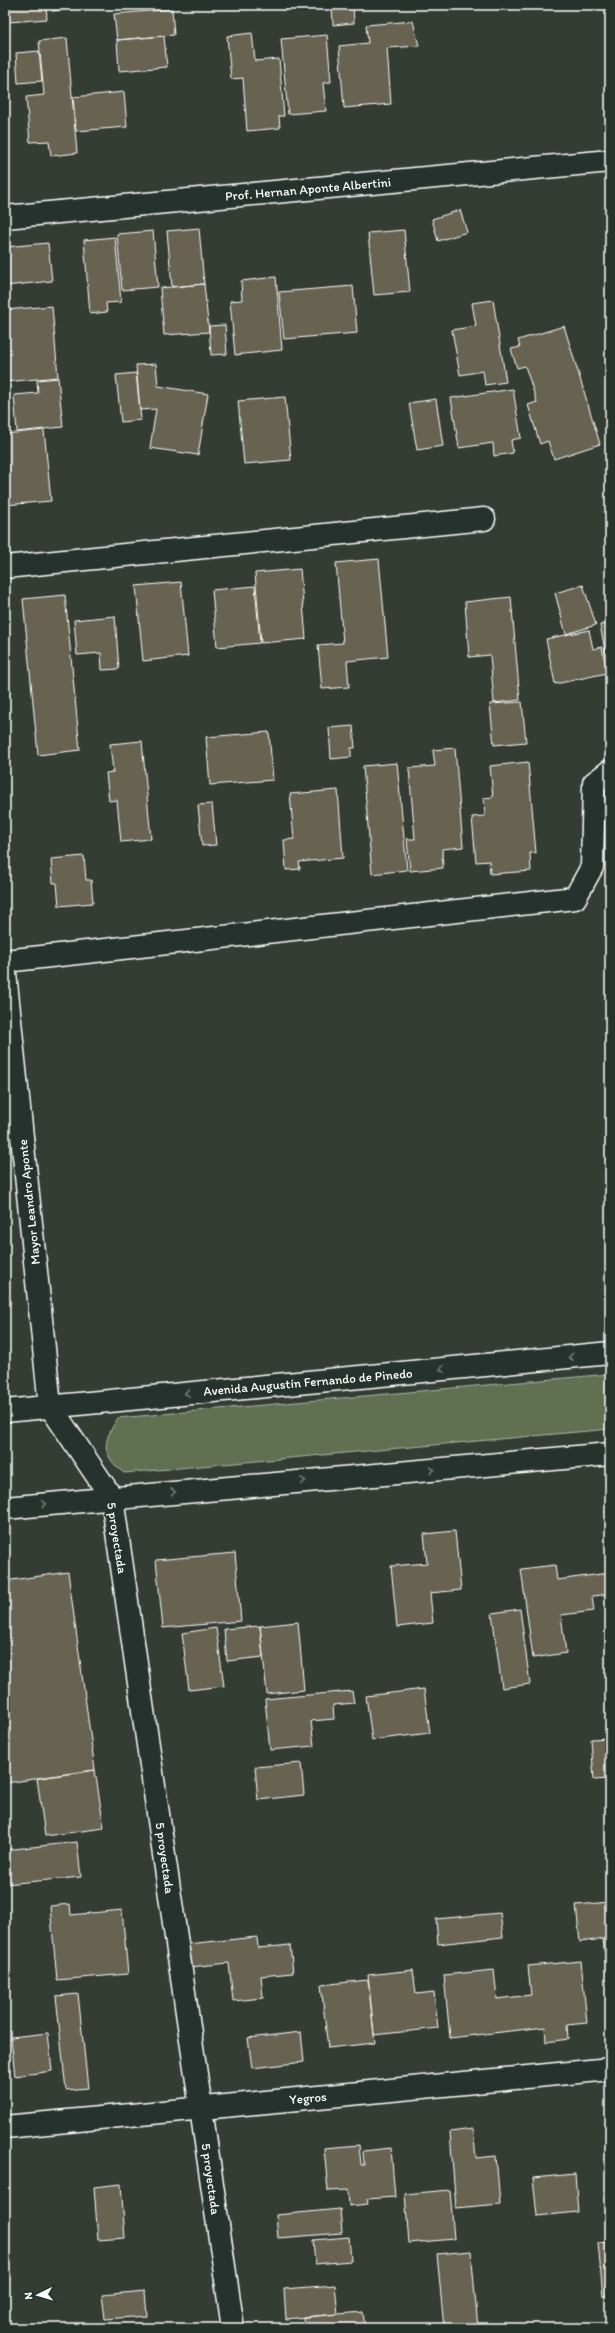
<svg xmlns="http://www.w3.org/2000/svg" width="615" height="2333" viewBox="0 0 615 2333" font-family="Itim,sans-serif">
	<rect width="100%" height="100%" fill="#333d34"/>
	<filter id="ink" filterUnits="userSpaceOnUse"><feTurbulence type="fractalNoise" baseFrequency=".025" numOctaves="2"/><feDisplacementMap in="SourceGraphic" scale="8" xChannelSelector="R" yChannelSelector="G"/><feConvolveMatrix kernelMatrix="1 2 1 2 8 2 1 2 1" color-interpolation-filters="sRGB"/></filter>
	<g filter="url(#ink)">
		<path fill="#606f51" stroke="#b0b7a8" d="M610,1374v55l-486,44c-23,-18 -22,-31 -6,-55z"/>
		<path fill="#686351" stroke="#fff" d="M7,5h39l1,14 -38,3z
			M48,5h48v2l-44,4v-6z
			M229,5h20v1l-19,2z
			M332,5h21l1,18 -21,2z
			M172,9l2,26 -57,5 -3,-26z
			M413,21l6,25 -32,2 4,56 -47,4 -5,-62 29,-3 -2,-18z
			M252,33l3,28 24,-2 5,57h-5l1,12 -33,3 -4,-53 -12,1 -4,-43z
			M327,35l4,47 -8,1 3,28 -38,3 -7,-75z
			M164,36l3,31 -48,4 -2,-31z
			M67,38l10,115 -26,3 -2,-15 -19,1 -4,-45 18,-2 -5,-54z
			M39,51l3,30 -24,2 -2,-30z
			M124,92l3,35 -51,4 -3,-34z
			M460,210l7,22 -29,9 -6,-22z
			M199,228l5,56 -32,3 -5,-56z
			M404,230l6,62 -36,3 -6,-62z
			M153,231l5,56 -36,3 -5,-56z
			M115,237l6,65 -15,1 1,9 -17,2 -6,-74z
			M48,243l4,38 -47,5v-39z
			M276,277l6,73 -47,5 -5,-54 12,-1 -1,-19z
			M204,284l5,48 -45,3 -4,-47z
			M353,286l4,47 -73,6 -5,-47z
			M493,300l13,82 -21,3 -2,-14 -23,4 -8,-45 24,-4 -4,-23z
			M52,306l6,71 -53,5v-72z
			M225,325l2,29 -16,1 -2,-29z
			M564,326l36,118 -46,15 -6,-18 -8,3 -12,-39 9,-3 -12,-36 -8,2 -6,-19 9,-2 -2,-7z
			M156,364l2,22 50,8 -10,61 -48,-7 6,-39 -16,1 -4,-45z
			M136,373l5,47 -20,2 -5,-47z
			M58,378l5,49 -46,5 -3,-37 24,-2 -1,-13z
			M513,389l8,49 -10,2 2,13 -19,3 -1,-13 -34,5 -8,-50z
			M285,397l6,63 -47,4 -6,-63z
			M436,399l7,47 -26,4 -8,-47z
			M44,430l7,71 -46,4v-71z
			M379,559l9,98 -41,4 2,26 -27,2 -4,-44 25,-2 -7,-80z
			M300,569l6,70 -45,4 -6,-70z
			M181,582l7,74 -45,5 -7,-75z
			M583,585l13,40 -30,9 -11,-41z
			M255,586l5,57 -43,4 -5,-57z
			M65,595l15,155 -42,5 -15,-156z
			M511,597l9,103 -26,3 -4,-48 -21,2 -4,-55z
			M115,616l4,53 -17,1 -1,-17 -24,2 -3,-35z
			M610,623v52l-10,-50z
			M589,630l4,19 9,-2 5,26 -52,11 -9,-45z
			M522,702l4,40 -32,3 -4,-41z
			M353,726l2,22h-4v9l-20,2 -2,-31z
			M269,732l4,48 -63,5 -4,-48z
			M142,741l9,98 -30,3 -4,-42 -8,1 -3,-28 7,-1 -3,-28z
			M455,748l8,99 -21,2 1,19 -33,3 -3,-32h8l-6,-71 26,-2 -2,-16z
			M528,762l8,91h-6l1,18 -41,3 -1,-13 -13,1 -4,-45 13,-1 -1,-18 9,-1 -3,-31z
			M397,763l10,107 -35,4 -9,-108z
			M338,790l5,68 -44,4 1,7 -14,1 -2,-30 10,-1 -4,-45z
			M212,804l4,41 -14,1 -4,-41z
			M84,856l2,24h5l2,23 -34,3 -2,-23h-4l-2,-24z
			M455,1531l6,59 -31,3 3,30 -36,4 -6,-61 36,-3 -3,-29z
			M235,1553l6,68 -78,7 -7,-68z
			M555,1565l2,15 52,-7 1,21 -18,2 2,15 -33,4 5,38 -33,5 -12,-89z
			M68,1572l27,198 -89,13 -1,-202z
			M520,1609l10,75 -28,4 -10,-75z
			M298,1622l6,68 -37,4 -7,-68z
			M260,1626l3,31 -36,4 -3,-32z
			M216,1628l8,58 -35,4 -7,-57z
			M424,1689l6,44 -58,7 -6,-44z
			M352,1691l2,12 -21,2 1,14 -23,2 3,25 -44,4 -5,-51z
			M610,1738v41l-16,1 -3,-41z
			M301,1763l3,32 -46,5 -3,-33z
			M95,1770l9,58 -59,8 -8,-58z
			M77,1842l4,35 -76,7v-34z
			M610,1902v36l-30,4 -4,-37z
			M70,1904l1,11 51,-5 6,64 -71,6 -7,-74z
			M500,1913l3,24 -65,7 -2,-25z
			M257,1937l1,11 32,-3 3,28 -32,3 2,22 -30,3 -4,-38 -39,4 -3,-23z
			M610,1938v66l-7,-65z
			M581,1961l6,62 -20,2 1,14 -22,3 -1,-15 -95,11 -6,-63 50,-5 3,29 34,-4 -3,-29z
			M413,1970l3,24 18,-2 4,36 -64,7 -6,-60z
			M368,1980l7,63 -47,5 -7,-63z
			M78,1994l10,94 -22,2 -10,-94z
			M301,2032l3,30 -52,6 -4,-30z
			M48,2033l4,38 -37,5 -4,-39z
			M473,2129l3,29 20,-2 4,48 -44,4 -6,-76z
			M359,2145l2,20h3l-1,-14 28,-3 4,49 -28,2 1,5 -19,2 -1,-16 -20,1 -4,-43z
			M575,2174l3,38 -41,4 -4,-38z
			M121,2184l4,54 -27,2 -4,-53z
			M450,2190l4,49 -45,4 -4,-49z
			M340,2209l2,24 -64,5 -2,-23z
			M349,2237l2,24 -36,3 -2,-24z
			M610,2242v54h-7l-5,-53z
			M471,2251l7,77h-34l-7,-74z
			M335,2285l3,29 -52,5 -2,-30z
			M145,2291l2,25 -42,3 -3,-24z
			M363,2312l2,16h-61l-1,-11z"/>
		<g fill="none" stroke-linecap="round" stroke-linejoin="round">
			<g stroke="#fff" stroke-width="25">
				<path id="minor" d="M5,217l605,-56
					M5,567l479,-48
					M5,961l570,-63 17,-31 2,-84 16,-12
					M5,973l45,433 62,92 121,830
					M5,2127l605,-58"/>
			</g>
			<g stroke="#fff" stroke-width="25">
				<path id="tertiary" d="M5,1411l605,-58
					M5,1508l605,-54"/>
			</g>
			<use href="#minor" stroke="#26332d" stroke-width="22"/>
			<use href="#tertiary" stroke="#26332d" stroke-width="22"/>
		</g>
		<defs><path id="oneway-chevron" d="M-2-3.5L2.5 0L-2 3.5" fill="none" stroke-width="1.6" stroke-linecap="round" stroke-linejoin="round"/></defs>
		<g stroke="#727a76">
			<use href="#oneway-chevron" transform="translate(571 1357) rotate(175)"/>
			<use href="#oneway-chevron" transform="translate(442 1369) rotate(175)"/>
			<use href="#oneway-chevron" transform="translate(187 1393) rotate(175)"/>
			<use href="#oneway-chevron" transform="translate(432 1470) rotate(-5)"/>
			<use href="#oneway-chevron" transform="translate(303 1481) rotate(-5)"/>
			<use href="#oneway-chevron" transform="translate(173 1492) rotate(-5)"/>
			<use href="#oneway-chevron" transform="translate(44 1504) rotate(-5)"/>
		</g>
	</g>
	<g text-anchor="middle" dominant-baseline="central" stroke-width="3.5" stroke-linejoin="round" paint-order="stroke">
		<g font-size="13" fill="#fff" stroke="#26332d">
			<text transform="translate(308 189) rotate(-5)">Prof. Hernan Aponte Albertini</text>
			<text transform="translate(29 1202) rotate(-96)">Mayor Leandro Aponte</text>
			<text transform="translate(308 1382) rotate(-5)">Avenida Augustín Fernando de Pinedo</text>
			<text transform="translate(117 1538) rotate(81)">5 proyectada</text>
			<text transform="translate(165 1858) rotate(82)">5 proyectada</text>
			<text transform="translate(308 2098) rotate(-5)">Yegros</text>
			<text transform="translate(211 2179) rotate(82)">5 proyectada</text>
		</g>
	</g>
	<rect width="615" height="2333" fill="none" stroke="#26332d" stroke-width="20"/>
	<rect x="10" y="10" width="595" height="2313" fill="none" stroke="#fff" stroke-width="1.5" filter="url(#ink)"/>
	<g transform="translate(38 2295) rotate(265)" stroke="#26332d" stroke-width="3" paint-order="stroke">
	<path d="M0-3L7 15L0 10L-7 15Z" fill="#ffffff"/>
	<text y="-6" font-size="11" font-weight="bold" text-anchor="middle" fill="#ffffff">N</text>
	</g>
</svg>
